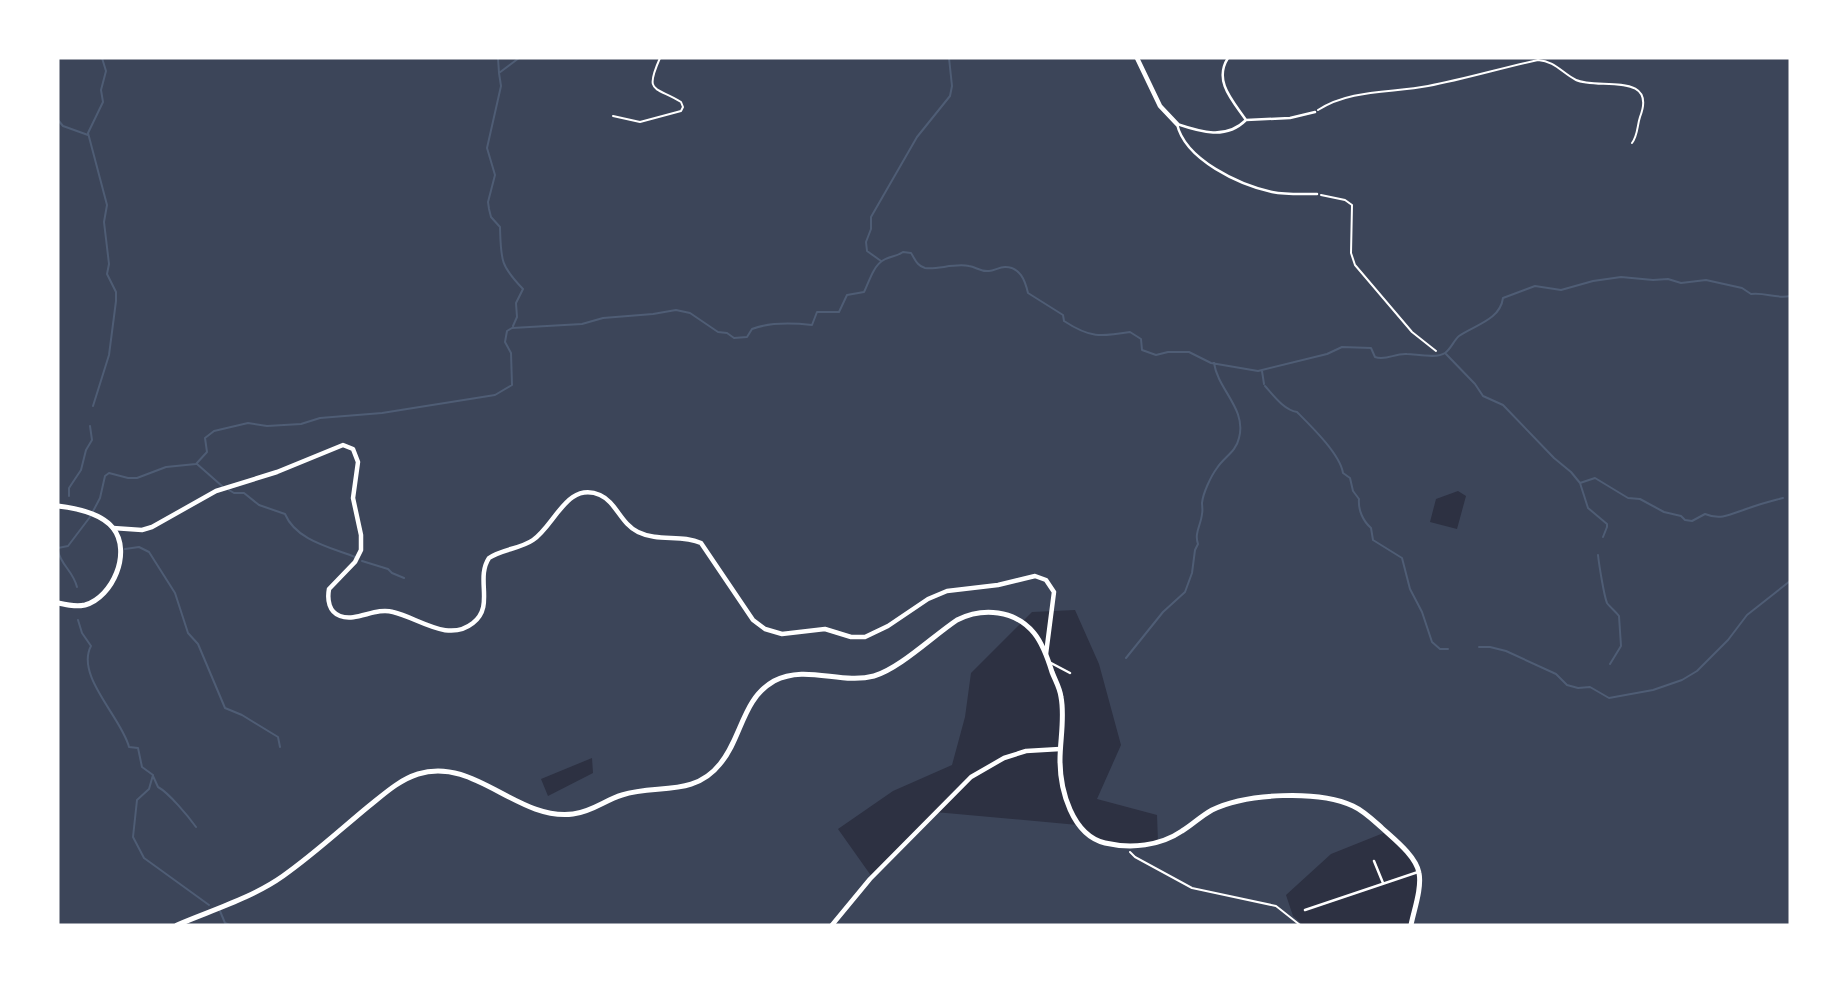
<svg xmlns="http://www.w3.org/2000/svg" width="1848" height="983" viewBox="0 0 1848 983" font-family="'Roboto Condensed',sans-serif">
	<rect width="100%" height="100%" fill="#2d3142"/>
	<path fill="#3c4559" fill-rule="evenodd" d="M58,58h1732v867h-379l8,-47 -2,-12 -31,-34 -55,22 -45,41 7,21 10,9h-1245zM1458,491l8,5 -9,33 -27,-7 6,-23zM1075,610l24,54 22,81 -24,54 60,16 1,27c-34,2 -53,8 -80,-17l-143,-13 -63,65 -34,-48 55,-38 59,-26 13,-48 6,-44 61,-61zM592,758l1,15 -45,23 -7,-17z"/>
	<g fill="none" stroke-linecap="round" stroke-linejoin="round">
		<path stroke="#4f5d75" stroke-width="2" d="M498,58l1,15
			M58,120l5,6 25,9
			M881,261l-14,-10 -1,-9 5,-13v-12l46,-80 33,-41 2,-10 -3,-28
			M513,326l4,-9 -1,-14 7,-14c-23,-24 -22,-29 -23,-62l-9,-10 -2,-8 -1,-7 7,-27 -8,-27 14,-62 -2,-13 20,-15
			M1446,354l29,30 8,12 20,9 51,53 17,14 9,11 8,25 19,16v3l-4,10
			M1262,371l2,13
			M1265,386c9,10 19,24 32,26 14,14 43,42 46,61l7,5 3,13 6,8c-1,11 4,22 12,29l2,12 29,18 8,31 12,23 10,30 8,7h8
			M93,406l16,-51 7,-54v-9l-9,-18 2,-10 -5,-42 3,-17 -19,-72 15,-31 -2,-12 5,-19 -4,-13
			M197,464l25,22
			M1580,483l15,-5 33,20 12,1 24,13 17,4 4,4 7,1 13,-7c17,7 28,-1 44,-6 11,-4 23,-7 34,-10
			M229,490l5,3h10l15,12 26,9c11,26 44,33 70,43
			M69,496v-8l12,-18 5,-20 6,-10 -2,-14
			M58,548l10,-2 22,-29 10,-19 5,-22 4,-3 19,5h9l29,-11 30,-3 11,-12 -2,-14 9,-7 34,-8 19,3 34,-2 19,-6 62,-5 113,-18 17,-10 -1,-32 -6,-11 2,-11 5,-3 70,-4 21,-6 50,-4 23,-4 14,3 28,19 9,1 7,5 13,-1 5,-8c18,-7 41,-6 60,-4l5,-13h22l8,-17 17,-3c5,-10 9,-25 18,-31 7,-5 14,-4 21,-9l8,1c4,6 6,13 14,15 12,2 29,-5 44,-2 7,1 12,6 20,5 5,0 10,-4 16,-4 15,0 20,13 23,26l35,22 1,6c26,17 36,16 66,11l11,7 1,11 14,5 12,-3h21l22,11 47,8 69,-17 15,-7 29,1 4,9c11,4 20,-4 32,-3 9,0 30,5 38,-1 6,-4 9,-13 14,-17 16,-11 41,-16 44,-38l32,-12 26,4 32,-9 28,-4 32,3 15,-1 13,4 25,-3 36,8 9,6c14,-2 25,5 39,2
			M125,549l14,-2 10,5 26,41 13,40 10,11 27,64 17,7 36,22 2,10
			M58,551c3,14 15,20 19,36
			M1598,555c1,9 6,41 9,48 3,4 9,9 12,13l2,30 -11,18
			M362,561l26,8 4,4 12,5
			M78,620l4,13 9,13c-16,30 31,72 38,101l9,1 4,19 11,8 -4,14 -12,11 -4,37 11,21 65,47
			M1479,647h11l16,4 50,23 11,11 11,3 12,-1 19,11 44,-8 29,-10 15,-9 31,-31 19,-25 43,-34
			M1126,658l37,-46 22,-20 7,-19 3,-23 3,-6c-4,-11 3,-19 4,-30 1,-4 0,-8 0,-11 1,-10 9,-27 15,-35 7,-11 19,-16 22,-30 8,-29 -21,-48 -25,-75
			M153,776l5,11c11,6 30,29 38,40
			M220,911l5,12 5,2"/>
		<path stroke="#fff" stroke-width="2" d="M1318,110c32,-21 74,-17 110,-24 37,-7 73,-18 110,-26 17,1 24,13 38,20 21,10 82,-9 64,37 -3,9 -2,18 -8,26
			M613,116l27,6 41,-11 2,-4 -2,-5c-26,-16 -37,-8 -21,-44
			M1321,195l24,5 7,5 -1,48 4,12 57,67 24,19
			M1130,852l5,5 57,31 84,18 24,19"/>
		<path stroke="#fff" stroke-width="2.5" d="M1228,58c-15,23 5,43 18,62
			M1177,124c8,36 63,61 95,68 15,3 30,2 45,2
			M1177,124c24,8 49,16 69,-4l44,-2 25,-6
			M1051,663l19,10
			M1374,861l9,22
			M1305,910l113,-38"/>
		<path stroke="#fff" stroke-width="4.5" d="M1137,58l23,48 17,18
			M113,528l29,2 10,-3 64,-36 61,-19 66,-27 10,4 5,13 -5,36 8,37v15l-6,12 -26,27c-2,11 0,23 11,27 17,6 35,-9 53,-4 26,6 55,31 80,11 22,-17 2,-44 16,-65 13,-9 31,-9 44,-18 22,-15 34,-59 67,-45 16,7 21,29 38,37 20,10 44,2 63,11l52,77 12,9 17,5 43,-5 26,8h14l23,-11 40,-27 19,-8 51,-6 37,-9 11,4 8,12 -8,62
			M832,925l38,-46 101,-102 33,-19 22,-7 34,-2"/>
		<path stroke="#fff" stroke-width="5" d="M58,506c17,2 43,7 55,22 19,24 0,69 -28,77 -10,2 -18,0 -27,-2
			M177,925c35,-15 75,-27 106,-49 30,-21 58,-47 86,-70 15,-12 30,-26 49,-32 56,-18 99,47 155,40 19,-2 32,-14 49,-19 35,-11 72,2 98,-31 22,-26 22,-65 54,-83 32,-17 67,4 100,-5 25,-7 59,-40 83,-56 26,-13 58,-10 77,13 9,11 14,26 18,39 3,8 8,16 9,25 4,20 -1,43 -1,63 0,30 12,75 45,83 26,6 55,3 77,-12 10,-6 19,-15 30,-21 34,-17 107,-20 141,-4 11,5 20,14 29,22 12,11 34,28 37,45 3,15 -5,37 -8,52"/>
	</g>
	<rect width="1848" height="983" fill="none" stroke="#ffffff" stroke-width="119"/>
</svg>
